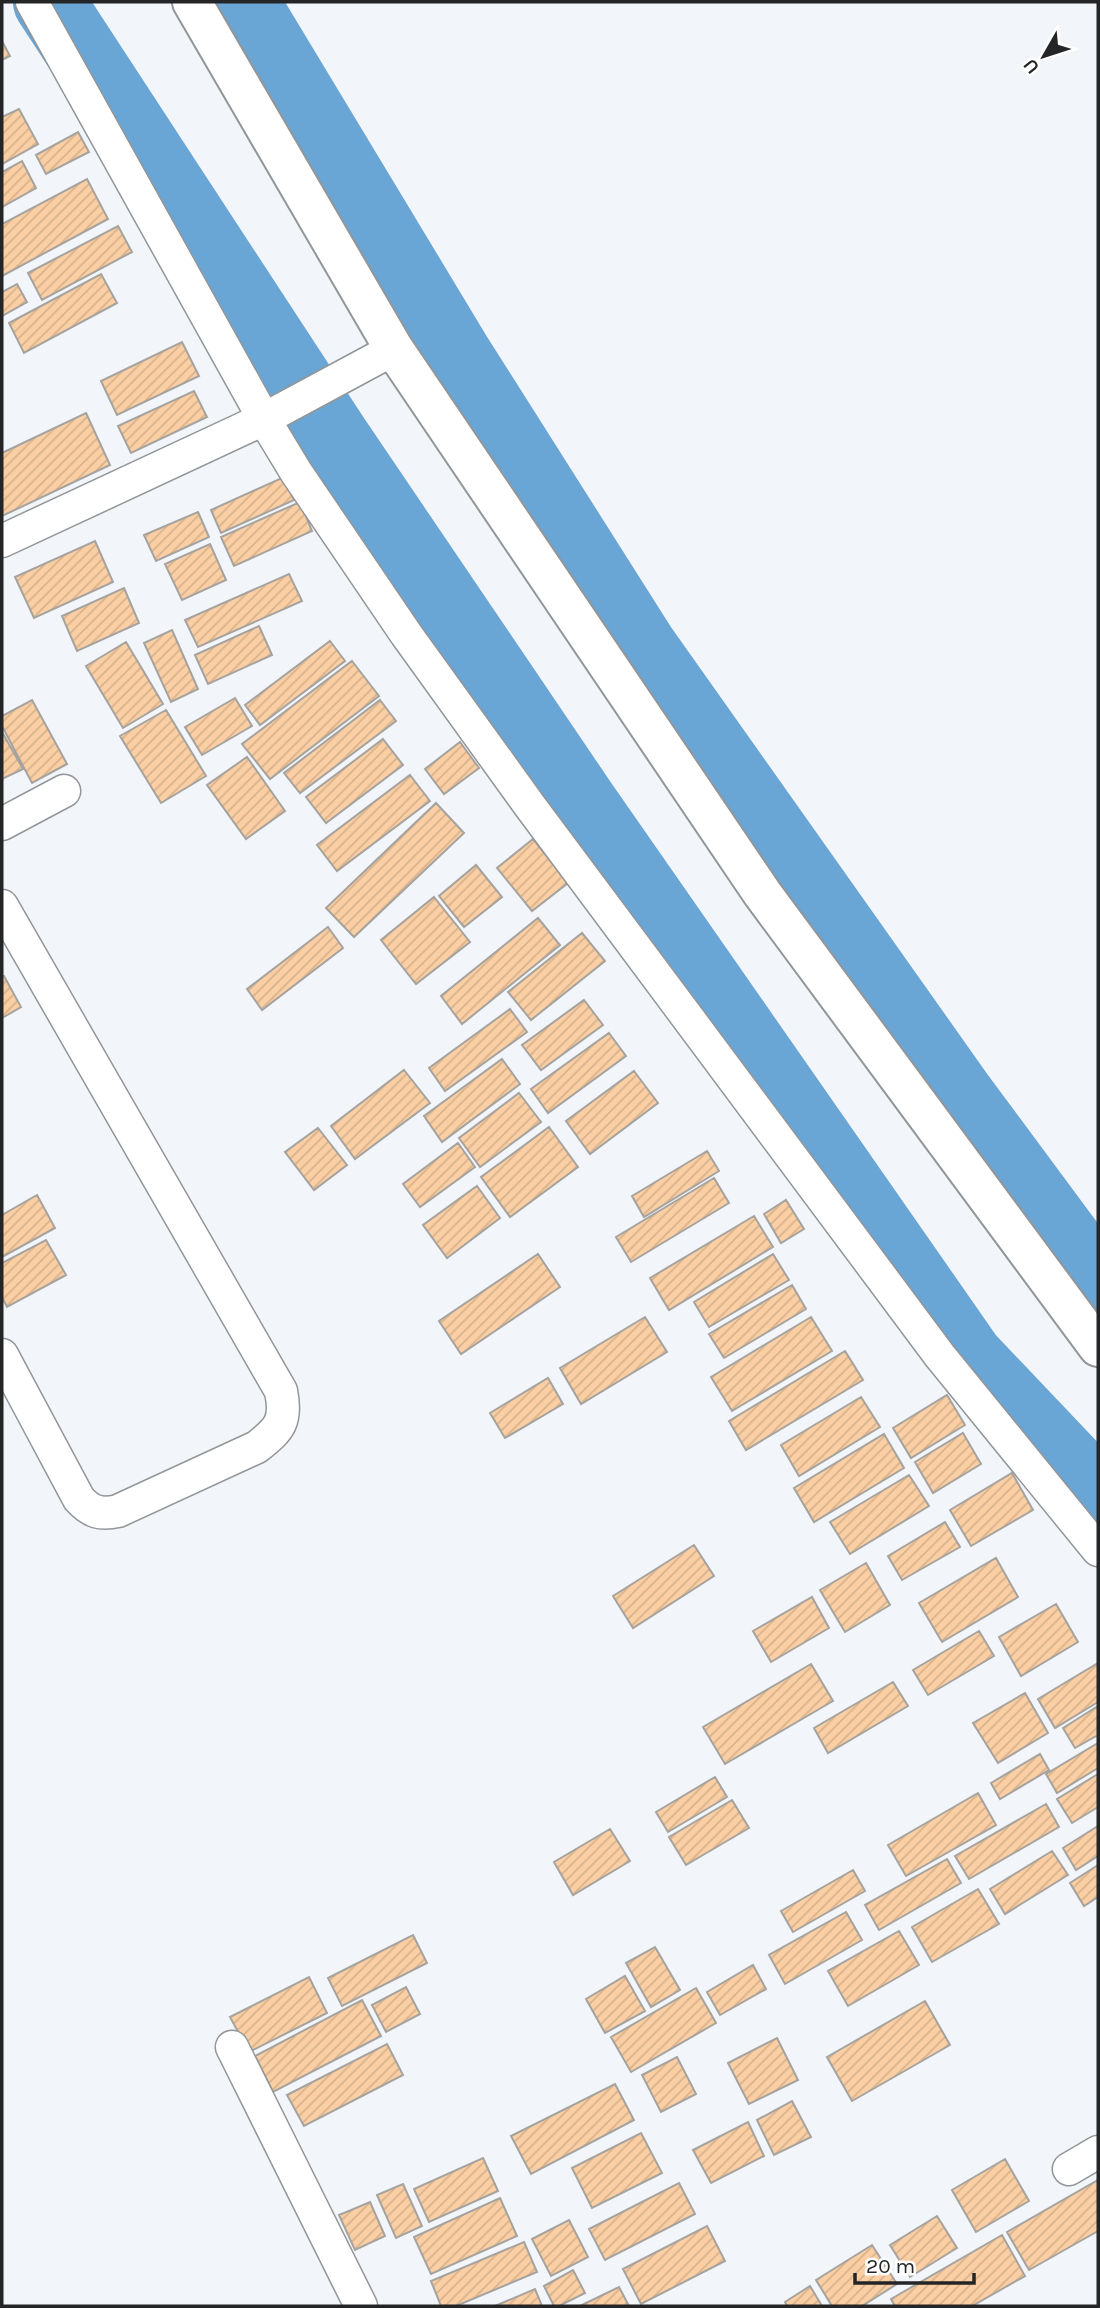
<svg xmlns="http://www.w3.org/2000/svg" width="1100" height="2308" viewBox="0 0 1100 2308" font-family="Karla,sans-serif">
	<defs>
		<pattern id="building-hatch" width="6" height="6" patternUnits="userSpaceOnUse" patternTransform="scale(1.75)"><rect width="6" height="6" fill="#fbcfa3"/><path d="M-1 1l2-2M0 6l6-6M5 7l2-2" fill="none" stroke="#d7b28c"/></pattern>
	</defs>
	<rect width="100%" height="100%" fill="#f2f5f9"/>
	<g fill="none" stroke-linecap="round" stroke-linejoin="round">
		<path stroke="#69a5d5" stroke-width="72" d="M49,2l285,436 248,366 386,554 130,137
			M243,2l213,353 185,292 317,448 140,189"/>
	</g>
	<path fill="url(#building-hatch)" stroke="#a6a39f" stroke-width="2" d="M2,41l8,15 -8,4z
		M19,109l19,35 -36,20v-47z
		M78,132l11,20 -43,22 -10,-19z
		M22,161l14,27 -34,19v-35z
		M87,179l21,40 -106,57v-52z
		M118,226l14,26 -90,48 -14,-27z
		M101,274l16,29 -93,50 -15,-30z
		M17,284l10,18 -25,14v-24z
		M182,342l17,34 -82,39 -16,-34z
		M194,391l13,26 -76,36 -13,-27z
		M86,413l24,52 -108,51v-63z
		M284,477l10,23 -73,33 -10,-23z
		M300,502l12,29 -78,35 -13,-29z
		M198,512l11,25 -53,24 -12,-26z
		M95,541l18,41 -79,36 -19,-41z
		M210,544l16,36 -44,20 -17,-36z
		M289,574l13,27 -104,46 -13,-27z
		M124,588l15,35 -62,28 -15,-35z
		M259,626l13,29 -64,29 -13,-29z
		M172,630l26,59 -27,13 -27,-59z
		M330,641l15,20 -85,64 -15,-20z
		M126,642l37,62 -40,24 -37,-62z
		M352,661l27,35 -109,83 -28,-35z
		M235,698l17,28 -50,29 -17,-28z
		M32,700l35,64 -35,19 -30,-57v-10z
		M380,700l16,21 -96,72 -16,-20z
		M166,710l40,66 -45,27 -41,-67z
		M2,732l21,37 -21,10z
		M383,739l20,26 -77,58 -20,-26z
		M460,742l19,26 -35,26 -19,-25z
		M247,757l38,54 -39,28 -39,-54z
		M410,775l20,26 -93,70 -20,-26z
		M436,803l28,30 -110,104 -28,-29z
		M533,839l35,44 -36,28 -35,-43z
		M476,865l26,32 -38,30 -25,-31z
		M434,897l36,45 -54,42 -35,-44z
		M538,918l22,27 -98,79 -21,-28z
		M328,927l15,21 -81,62 -15,-21z
		M582,933l23,28 -74,59 -23,-28z
		M4,976l17,31 -19,11v-41z
		M584,1000l19,25 -62,45 -19,-25z
		M510,1009l17,23 -82,59 -16,-23z
		M609,1033l17,23 -78,57 -17,-24z
		M502,1059l18,25 -78,58 -18,-26z
		M404,1070l26,33 -75,56 -24,-33z
		M634,1071l24,32 -68,51 -24,-33z
		M519,1093l22,29 -61,45 -21,-29z
		M549,1127l29,40 -68,50 -29,-40z
		M318,1128l29,37 -33,25 -29,-38z
		M458,1143l17,24 -55,40 -17,-23z
		M707,1151l12,20 -75,46 -12,-21z
		M714,1178l15,25 -98,59 -15,-25z
		M477,1186l23,32 -53,40 -24,-33z
		M37,1195l18,33 -53,29v-42z
		M786,1200l18,29 -23,14 -17,-29z
		M754,1216l19,31 -104,63 -19,-32z
		M46,1240l20,35 -59,32 -5,-10v-34z
		M538,1254l22,33 -99,67 -22,-33z
		M773,1254l16,26 -80,47 -15,-25z
		M792,1285l14,24 -82,49 -15,-24z
		M645,1317l22,35 -86,52 -21,-36z
		M811,1317l21,34 -100,60 -21,-34z
		M845,1351l18,29 -117,70 -17,-29z
		M548,1378l15,26 -58,34 -15,-25z
		M947,1395l18,30 -54,33 -18,-30z
		M861,1397l19,30 -81,49 -18,-31z
		M963,1433l18,31 -48,29 -18,-31z
		M884,1434l20,34 -90,54 -20,-34z
		M1012,1473l21,37 -62,36 -21,-36z
		M909,1475l20,31 -79,48 -20,-32z
		M945,1522l15,25 -58,33 -14,-24z
		M694,1545l20,31 -81,52 -20,-32z
		M996,1558l22,39 -76,45 -23,-39z
		M866,1563l24,42 -45,27 -25,-42z
		M812,1597l17,31 -58,34 -18,-31z
		M1056,1604l22,38 -57,34 -22,-39z
		M979,1631l15,25 -66,39 -15,-25z
		M1098,1663v39l-43,26 -17,-29z
		M811,1664l22,37 -108,63 -22,-37z
		M893,1682l15,24 -80,47 -14,-25z
		M1025,1693l23,40 -50,30 -25,-40z
		M1098,1706v29l-23,13 -12,-20z
		M1098,1743v25l-41,25 -11,-19z
		M1040,1754l9,16 -49,29 -9,-16z
		M1098,1774v33l-26,16 -15,-24z
		M715,1777l12,20 -59,35 -12,-20z
		M978,1793l18,32 -90,51 -18,-31z
		M732,1800l17,28 -63,37 -17,-28z
		M1046,1804l13,23 -90,52 -14,-23z
		M1098,1826v30l-22,14 -13,-22z
		M610,1829l20,32 -57,34 -19,-33z
		M1052,1851l16,24 -63,39 -15,-25z
		M947,1859l14,24 -82,47 -14,-25z
		M1098,1865v32l-14,9 -14,-23z
		M853,1870l12,21 -72,41 -12,-21z
		M978,1889l21,35 -67,38 -20,-35z
		M846,1912l16,28 -77,44 -16,-29z
		M899,1931l20,34 -71,41 -20,-35z
		M413,1935l14,28 -85,43 -14,-28z
		M655,1947l25,43 -29,17 -25,-44z
		M753,1965l13,24 -46,26 -13,-23z
		M625,1976l20,35 -40,22 -19,-34z
		M309,1977l18,36 -78,39 -19,-35z
		M406,1987l14,27 -34,18 -14,-27z
		M696,1988l20,35 -85,49 -20,-35z
		M362,2000l19,36 -108,56 -18,-36z
		M925,2001l25,44 -98,56 -25,-44z
		M777,2038l21,42 -49,24 -21,-41z
		M387,2044l16,31 -99,51 -17,-31z
		M677,2057l19,37 -35,18 -19,-37z
		M615,2084l19,36 -103,54 -20,-38z
		M792,2101l19,36 -37,18 -17,-35z
		M748,2122l16,34 -53,27 -18,-33z
		M641,2133l21,40 -70,35 -20,-40z
		M483,2158l15,33 -69,31 -15,-33z
		M1005,2159l24,42 -53,31 -24,-42z
		M1098,2180v51l-69,39 -22,-38z
		M679,2183l16,31 -90,46 -16,-31z
		M403,2184l19,42 -26,12 -19,-43z
		M500,2198l17,38 -86,38 -17,-37z
		M370,2202l15,34 -30,14 -16,-35z
		M937,2216l20,32 -47,29 -20,-32z
		M569,2220l19,37 -37,19 -19,-37z
		M707,2226l18,35 -84,43 -18,-35z
		M1002,2235l23,41 -53,30h-77l-4,-7z
		M524,2242l13,30 -81,34h-15l-10,-25z
		M872,2245l25,39 -35,22h-30l-16,-26z
		M573,2270l12,23 -26,13h-5l-10,-20z
		M810,2286l12,20h-35l-2,-4z
		M619,2287l10,19h-49z
		M535,2289l7,17h-47z"/>
	<g fill="none" stroke-linecap="round" stroke-linejoin="round">
		<g stroke="#939699" stroke-width="35">
			<path id="minor" d="M32,2l232,417 32,53 110,162 124,172 410,550 158,194
				M2,541l262,-122 130,-70
				M2,824l62,-33
				M2,906l279,485c6,30 -1,38 -24,56l-139,64c-18,4 -27,1 -39,-12l-77,-144
				M232,2047l129,259
				M1069,2169l29,-17"/>
		</g>
		<g stroke="#939699" stroke-width="42">
			<path id="tertiary" d="M192,2l202,347 368,544 336,454"/>
		</g>
		<use href="#minor" stroke="#fff" stroke-width="32"/>
		<use href="#tertiary" stroke="#fff" stroke-width="38"/>
	</g>
	<rect width="1100" height="2308" fill="none" stroke="#242526" stroke-width="7"/>
	<g transform="translate(1044 56) rotate(231)" stroke="#ffffff" stroke-width="5" paint-order="stroke">
	<path d="M0-5L12 26L0 18L-12 26Z" fill="#242526"/>
	<text y="-10" font-size="19" font-weight="bold" text-anchor="middle" fill="#242526">U</text>
	</g>
	<path d="M855 2273v10h119v-10" fill="none" stroke="#242526" stroke-width="3.5"/>
	<text x="866" y="2273" font-size="21" fill="#242526" stroke="#ffffff" stroke-width="5" paint-order="stroke">20 m</text>
</svg>
